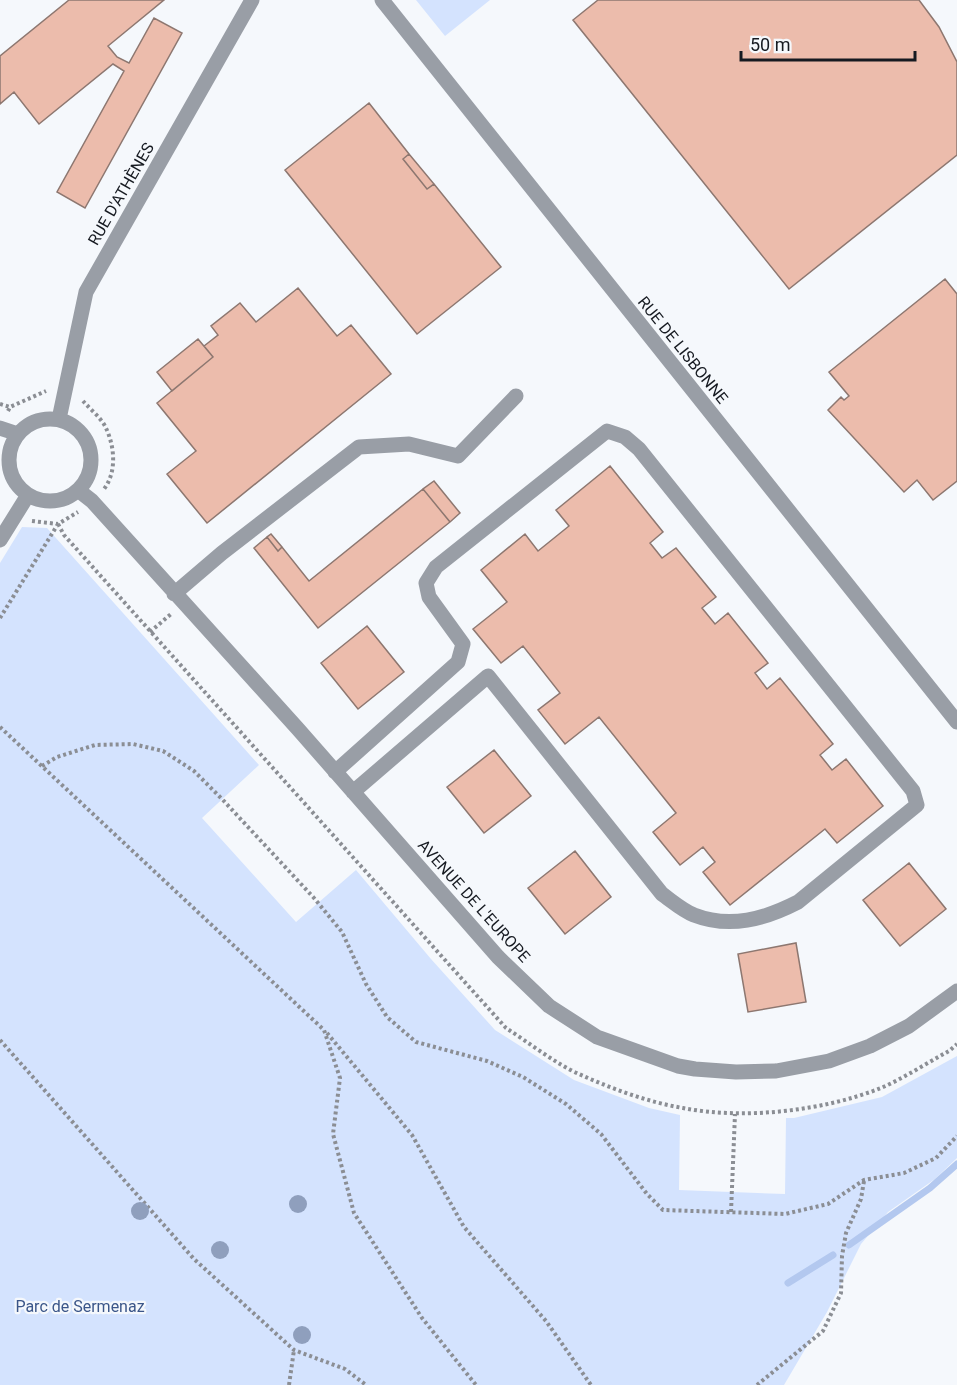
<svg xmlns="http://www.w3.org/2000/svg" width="957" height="1385" viewBox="0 0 957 1385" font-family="Roboto,sans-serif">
	<rect width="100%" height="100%" fill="#f5f8fc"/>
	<path fill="#d4e3fe" d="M416,0h74l-45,36z
		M22,527l25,1 212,237 -57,53 94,104 60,-52 75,89 64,71 79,50 75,28 31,7 -1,75 106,4 1,-76h8l88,-21 75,-41v102l-22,21 -47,33 -27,32 -34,68 -43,73h-784v-822z"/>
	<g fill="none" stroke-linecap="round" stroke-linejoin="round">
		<path stroke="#b3c8ef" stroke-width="7" d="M849,1245l81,-57 27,-24
			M788,1283l45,-28"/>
	</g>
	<path fill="#ecbcac" stroke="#8d7770" stroke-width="1.5" d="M69,0h95l-56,46 9,11 12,6 25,-45 28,15 -97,175 -28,-16 67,-121 -11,-7 -74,60 -25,-32 -14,12v-48z
		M598,0h321l20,27 18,35v93l-168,134 -216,-269z
		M369,103l40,51 -6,5 24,30 7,-5 67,83 -84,67 -132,-164z
		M409,154l25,30 -7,5 -24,-30z
		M945,279l12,15v187l-24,19 -16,-20 -13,12 -76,-82 13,-13 3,3 5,-4 -20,-24z
		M298,288l39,48 14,-11 40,49 -184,149 -40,-49 29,-23 -39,-48 56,-46 -9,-11 14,-11 -7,-9 29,-23 16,19z
		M198,339l15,18 -41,34 -15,-19z
		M610,466l53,66 -13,11 12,15 14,-10 40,49 -14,11 13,16 13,-11 40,50 -13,10 12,16 13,-11 53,66 -13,11 12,15 14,-11 37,47 -46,37 -12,-14 -95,76 -27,-33 12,-10 -12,-15 -23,18 -27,-33 23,-19 -77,-96 -34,27 -27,-34 22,-17 -37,-47 -22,17 -28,-34 34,-27 -26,-32 44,-36 13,17 31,-25 -13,-16z
		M434,481l26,32 -10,9 -27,-33z
		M423,489l27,33 -132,106 -64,-80 13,-11 11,14 4,-4 27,34z
		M271,534l11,13 -4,4 -11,-14z
		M367,626l37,46 -46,37 -37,-46z
		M494,750l37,46 -47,37 -37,-46z
		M575,851l36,46 -46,37 -37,-46z
		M909,863l37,46 -46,37 -37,-46z
		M796,943l10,59 -58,10 -10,-58z"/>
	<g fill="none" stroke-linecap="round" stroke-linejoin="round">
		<path stroke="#8b8e94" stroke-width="4" stroke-dasharray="3 3" stroke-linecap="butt" d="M83,401c7,8 17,16 22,25 10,20 12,46 -1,63
			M0,404l10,3
			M8,411l2,-4 36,-16
			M32,521l26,3 20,-12
			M58,524l6,11 442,493c22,14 50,36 73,46 33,15 69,28 104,34 61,12 140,3 198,-20 23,-10 46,-25 68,-37l8,-7
			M0,618l58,-94
			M150,632l21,-18
			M0,727l324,303 16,48 -7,56 21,79 68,105 54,67
			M42,766l15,-9 38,-12 38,-1 30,7 31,20 28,28 92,99 28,34 24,52 21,33 29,25 71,19 36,16 43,27 35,30 46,60 16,16 122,4 43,-10 36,-24 40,-7 32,-15 21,-22
			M327,1033l85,102 52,92 82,94 45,64
			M0,1040l194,219 100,91 51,19 21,16
			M731,1212l4,-98
			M289,1385l5,-35
			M757,1385l66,-54 18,-38 1,-37 4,-23 15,-34 3,-18"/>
		<path stroke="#999ea6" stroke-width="15" d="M382,0l575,722
			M9 460a41 41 0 1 1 82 0a41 41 0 1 1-82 0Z
			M59,419l27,-127 166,-292
			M0,428l18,6
			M78,490l14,11 206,228 200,228 51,49 48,31 81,29 17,3 41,3 40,-1 53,-10 41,-15 39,-20 48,-35
			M0,540l28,-45
			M174,594l48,-41 137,-106 50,-3 49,12 58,-60
			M335,772l123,-110 5,-18 -34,-47 -3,-14 10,-16 171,-136 18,6 14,12 274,342 4,14 -119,97c-33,17 -68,27 -104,13 -12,-5 -22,-14 -32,-21l-174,-218 -135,116"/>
	</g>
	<g fill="#8f9fbd">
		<circle cx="298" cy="1204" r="9"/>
		<circle cx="140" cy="1211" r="9"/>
		<circle cx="220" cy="1250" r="9"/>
		<circle cx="302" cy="1335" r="9"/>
	</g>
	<g text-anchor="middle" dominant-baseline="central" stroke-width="4.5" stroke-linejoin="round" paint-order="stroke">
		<g font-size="16" fill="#161a21" stroke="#f5f8fc">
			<text transform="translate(121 194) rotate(-60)">RUE D'ATHÈNES</text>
			<text transform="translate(683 350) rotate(51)">RUE DE LISBONNE</text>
			<text transform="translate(474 901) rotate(48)">AVENUE DE L'EUROPE</text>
		</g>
		<g font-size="16" fill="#3b5689" stroke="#f5f8fc">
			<text x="80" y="1306">Parc de Sermenaz</text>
		</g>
	</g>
	<path d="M741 51v9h174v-9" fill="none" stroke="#161a21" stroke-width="3"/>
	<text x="750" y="51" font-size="18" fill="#161a21" stroke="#f5f8fc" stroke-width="4.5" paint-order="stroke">50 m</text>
</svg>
